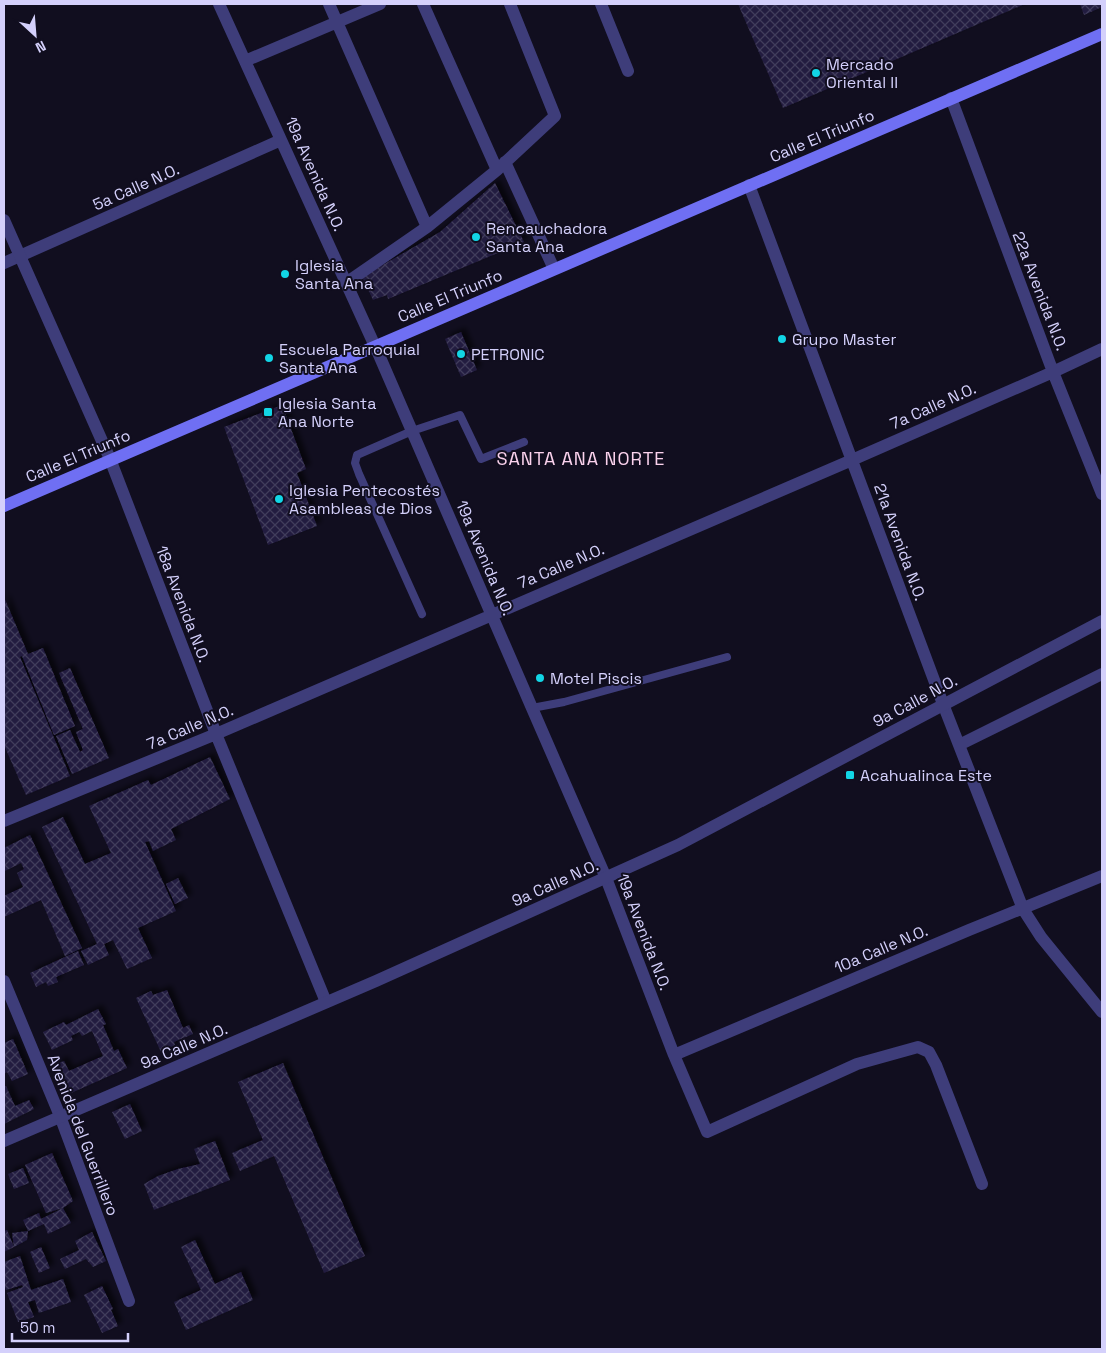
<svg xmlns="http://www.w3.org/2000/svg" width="1106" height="1353" viewBox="0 0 1106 1353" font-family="'Space Grotesk',sans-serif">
	<defs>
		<pattern id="building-cross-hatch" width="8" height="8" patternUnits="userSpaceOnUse" patternTransform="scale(1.25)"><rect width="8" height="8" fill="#221c3f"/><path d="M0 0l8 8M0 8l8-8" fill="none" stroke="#413c5c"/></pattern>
		<filter id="shadow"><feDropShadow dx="4.5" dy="-4.5" stdDeviation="2.5" flood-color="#0009"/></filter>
	</defs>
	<rect width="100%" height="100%" fill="#110e1f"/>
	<path fill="url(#building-cross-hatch)" filter="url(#shadow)" d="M738,4h287l-242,104z
		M1080,4h22v3l-18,8z
		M495,183l29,59 -136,57 -1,-4 -14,5 -11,-23 78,-45z
		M461,332l16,38 -16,7 -16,-38z
		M282,405l24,64 -9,4 20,53 -49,19 -44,-118z
		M4,597l24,57 15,-6 32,78 -21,9 -32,-79 -2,1 50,119 -44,19 -22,-50z
		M70,668l39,90 -37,16 -16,-38 14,-6 10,22 3,-2 -7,-18 7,-3 -24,-56z
		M210,757l20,42 -59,30 5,11 -23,11 -4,-10 -4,1 31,69 -38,17 14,30 -25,11 -14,-29 -9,4 5,11 -21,10 -7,-14 16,-7 -55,-117 21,-10 22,47 26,-11 -22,-47 59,-26 3,5z
		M30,835l52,113 -17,8 -24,-56 -37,17v-21l19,-9 -6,-14 7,-4 -3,-6 -16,8 -1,-23z
		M178,878l10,20 -13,6 -9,-20z
		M78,951l6,14 -28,12 2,5 -10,4 -2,-4 -10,5 -6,-14z
		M167,990l16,38 6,-3 4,9 -19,8 1,3 -14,7 -25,-54 15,-7 2,4z
		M98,1009l8,15 -3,1 11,26 4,-2 9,19 -58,26 -13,-30 8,-3 5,10 34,-15 -11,-25 -10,5 -3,-4 -8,4 2,4 -21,10 -9,-18 21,-10 2,3z
		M13,1039l15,35 -16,7 -5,-9 -3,2v-31z
		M283,1063l82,193 -41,17 -50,-117 -34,15 -8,-18 31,-13 -25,-58z
		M6,1086l9,20 14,-6 5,9 -30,15v-37z
		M130,1104l12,27 -17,8 -13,-27z
		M215,1141l15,39 -76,30 -10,-26 14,-8 20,-7 22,-5 -6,-15z
		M52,1153l21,48 -10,7 8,15 -23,11 -4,-10 -16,7 -5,-11 16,-7 2,6 22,-11 -17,5 -21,-48z
		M23,1168l6,15 -15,6 -6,-15z
		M7,1230l7,17 -2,-14 16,-2 -1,9 -13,7 -10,5v-21z
		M92,1232l14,29 -13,6 -7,-8 -21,10 -5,-10 19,-9 -4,-9z
		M195,1240l20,44 26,-12 12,28 -67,30 -12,-28 27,-12 -20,-43z
		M41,1247l9,21 -11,5 -9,-21z
		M20,1256l11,34 32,-11 8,23 -32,11 -4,-13 -7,2 6,15 -16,5 -11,-29 16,-6 -1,-2 -16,5 -2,-6v-22z
		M102,1286l11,23 -2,1 7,16 -16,7 -18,-38z"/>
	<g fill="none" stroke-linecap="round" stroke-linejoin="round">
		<path stroke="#3e3d7a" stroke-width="8" d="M422,614l-63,-140 -4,-11 2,-8 55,-24 48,-16 21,44 43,-17
			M532,708l32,-6 163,-45"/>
		<path stroke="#3e3d7a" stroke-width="12" d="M219,4l160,351 153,353 74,170 68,177 33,77 150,-68 61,-17 11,5 7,13 46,119
			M329,4l98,223
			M423,4l74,166
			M601,4l27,67
			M245,61l135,-57
			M951,98l102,274 49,122
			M505,162l49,107
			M749,185l194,519 80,205 18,28 61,75
			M4,263l277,-123
			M346,283l81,-56 70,-57 58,-54 -45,-112
			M110,459l106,275 110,268
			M959,745l143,-71
			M4,821l212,-87 636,-274 201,-88 49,-23
			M4,981l56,135 69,185
			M674,1055l295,-125 133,-54"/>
		<path stroke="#3e3d7a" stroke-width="12" d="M4,220l106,239
			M4,1141l372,-160 302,-136 424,-224"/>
		<path stroke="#6f6ff3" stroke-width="12" d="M4,506l1098,-472"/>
	</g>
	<g fill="#12d5e5" stroke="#110e1f" stroke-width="2">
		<circle cx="816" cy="73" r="5"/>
		<circle cx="476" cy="237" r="5"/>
		<circle cx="285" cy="274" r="5"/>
		<circle cx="782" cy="339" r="5"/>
		<circle cx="461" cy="354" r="5"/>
		<circle cx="269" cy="358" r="5"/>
		<rect x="263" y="407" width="10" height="10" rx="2.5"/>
		<circle cx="279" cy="499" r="5"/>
		<circle cx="540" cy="678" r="5"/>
		<rect x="845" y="770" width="10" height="10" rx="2.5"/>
	</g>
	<g text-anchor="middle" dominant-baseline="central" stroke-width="4" stroke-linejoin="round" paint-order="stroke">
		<g font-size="16" fill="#d4d0fb" stroke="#110e1f" text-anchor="start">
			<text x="826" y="64">Mercado<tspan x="826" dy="18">Oriental II</tspan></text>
			<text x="486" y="228">Rencauchadora<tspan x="486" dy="18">Santa Ana</tspan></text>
			<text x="295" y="265">Iglesia<tspan x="295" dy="18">Santa Ana</tspan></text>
			<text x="792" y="339">Grupo Master</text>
			<text x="279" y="349">Escuela Parroquial<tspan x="279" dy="18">Santa Ana</tspan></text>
			<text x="471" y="354">PETRONIC</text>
			<text x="278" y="403">Iglesia Santa<tspan x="278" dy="18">Ana Norte</tspan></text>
			<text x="289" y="490">Iglesia Pentecostés<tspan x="289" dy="18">Asambleas de Dios</tspan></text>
			<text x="550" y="678">Motel Piscis</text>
			<text x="860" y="775">Acahualinca Este</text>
		</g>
		<g font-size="16" fill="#d4d0fb" stroke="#110e1f">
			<text transform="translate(822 136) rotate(-23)">Calle El Triunfo</text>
			<text transform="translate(315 174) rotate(66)">19a Avenida N.O.</text>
			<text transform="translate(136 187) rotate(-24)">5a Calle N.O.</text>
			<text transform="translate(1040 291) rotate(69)">22a Avenida N.O.</text>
			<text transform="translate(450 296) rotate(-23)">Calle El Triunfo</text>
			<text transform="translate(933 406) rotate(-24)">7a Calle N.O.</text>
			<text transform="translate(78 456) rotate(-23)">Calle El Triunfo</text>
			<text transform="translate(900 542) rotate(70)">21a Avenida N.O.</text>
			<text transform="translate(485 558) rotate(67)">19a Avenida N.O.</text>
			<text transform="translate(561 566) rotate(-23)">7a Calle N.O.</text>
			<text transform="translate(183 604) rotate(69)">18a Avenida N.O.</text>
			<text transform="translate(915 701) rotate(-28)">9a Calle N.O.</text>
			<text transform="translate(190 727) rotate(-23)">7a Calle N.O.</text>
			<text transform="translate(555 883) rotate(-24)">9a Calle N.O.</text>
			<text transform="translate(644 932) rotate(69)">19a Avenida N.O.</text>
			<text transform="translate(881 949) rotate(-23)">10a Calle N.O.</text>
			<text transform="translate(184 1046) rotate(-23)">9a Calle N.O.</text>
			<text transform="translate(83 1135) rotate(69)">Avenida del Guerrillero</text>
		</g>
		<g font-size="18" letter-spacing="1" fill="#fbd2ed" stroke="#110e1f">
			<text x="581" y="458">SANTA ANA NORTE</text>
		</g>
	</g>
	<rect width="1106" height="1353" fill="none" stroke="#d4d0fb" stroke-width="10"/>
	<g transform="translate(35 35) rotate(154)" stroke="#110e1f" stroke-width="4" paint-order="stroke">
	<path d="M0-4L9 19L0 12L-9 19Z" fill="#d4d0fb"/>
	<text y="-8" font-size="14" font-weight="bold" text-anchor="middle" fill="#d4d0fb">N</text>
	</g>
	<path d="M12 1333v8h116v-8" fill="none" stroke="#d4d0fb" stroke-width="2.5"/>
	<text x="20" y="1333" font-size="15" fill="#d4d0fb" stroke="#110e1f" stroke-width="4" paint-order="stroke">50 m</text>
</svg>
